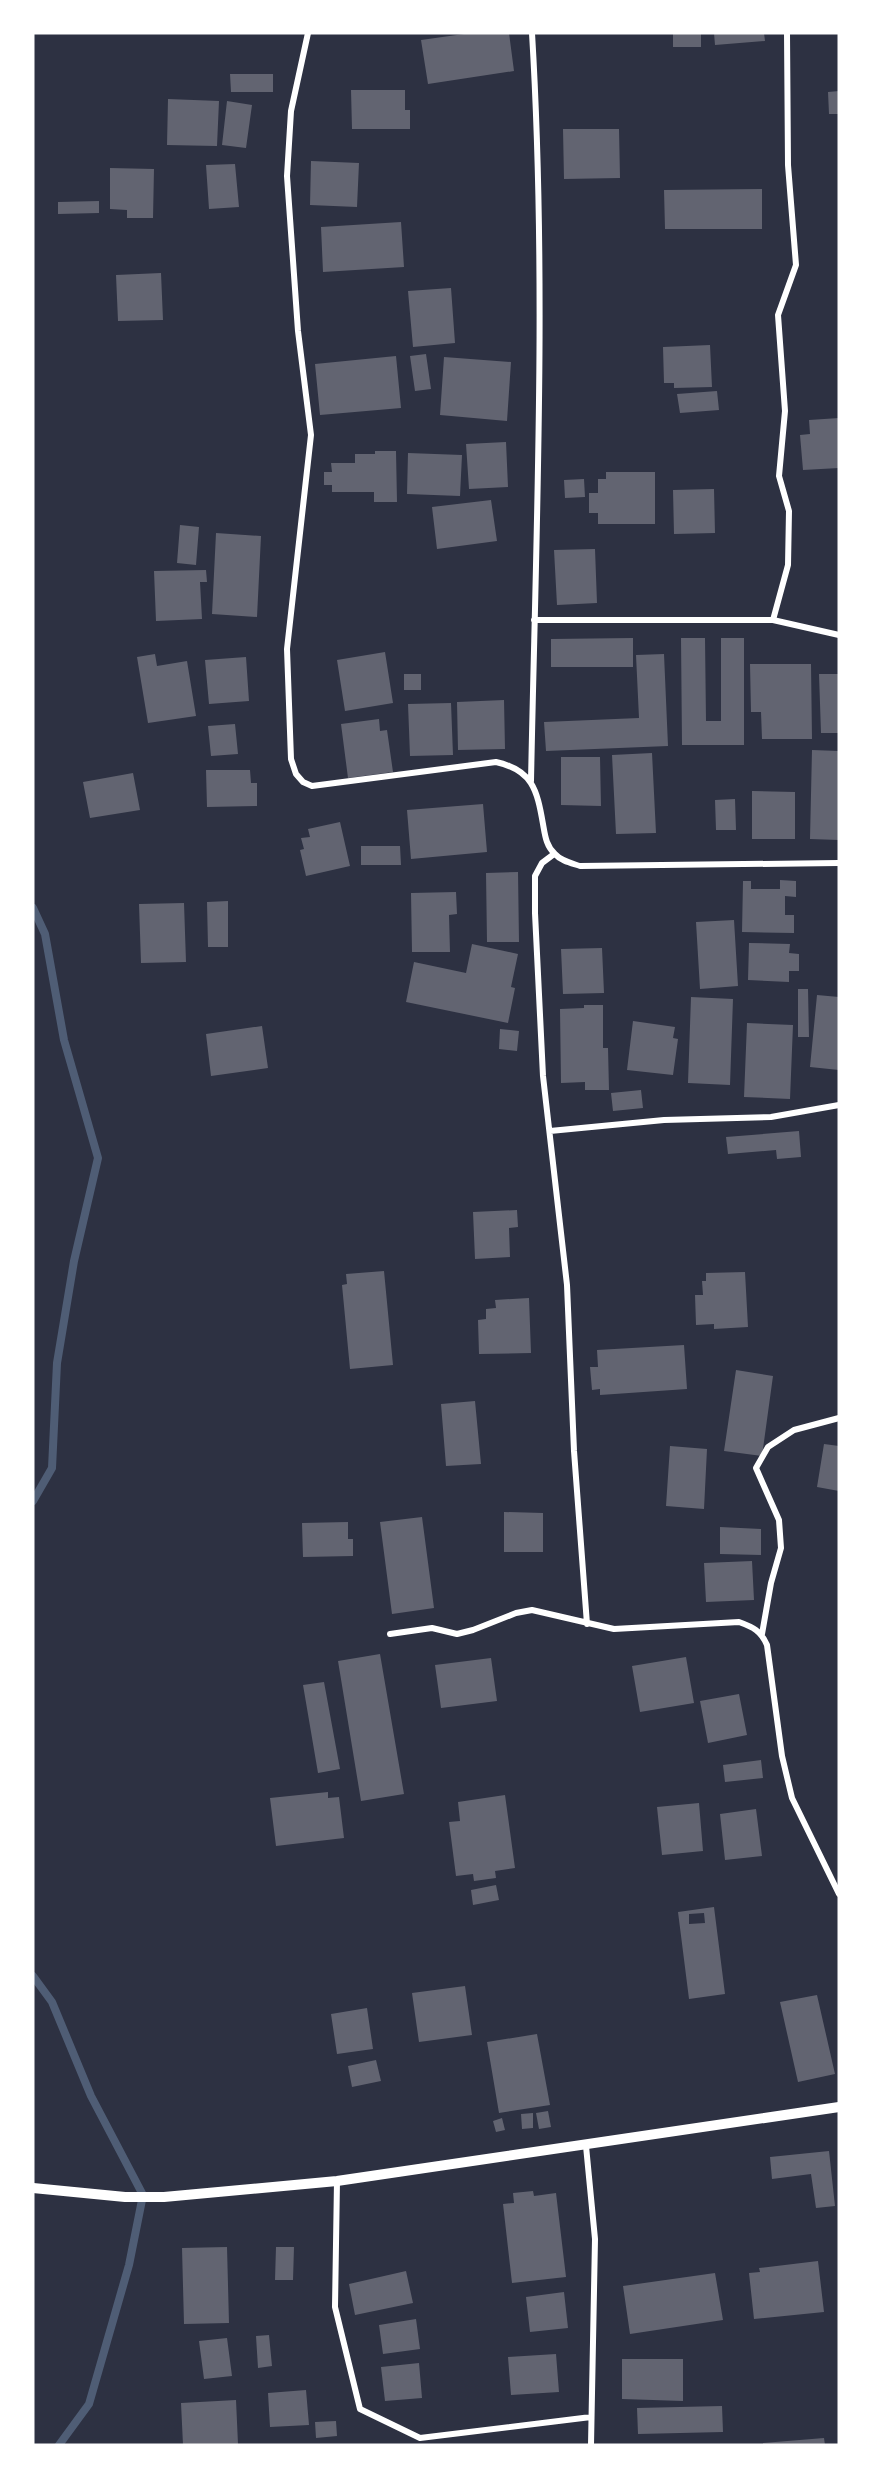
<svg xmlns="http://www.w3.org/2000/svg" width="872" height="2478" viewBox="0 0 872 2478" font-family="Helvetica,sans-serif">
	<rect width="100%" height="100%" fill="#2d3142"/>
	<g fill="none" stroke-linecap="round" stroke-linejoin="round">
		<path stroke="#4f5d75" stroke-width="8" d="M33,908l12,26 19,106 34,118 -24,103 -17,102 -5,105 -19,33
			M33,1976l19,26 39,94 52,99 -14,70 -40,139 -30,41"/>
	</g>
	<path fill="#626471" fill-rule="evenodd" d="M471,33h38l5,38 -86,13 -7,-44z
		M673,33h28v14h-28z
		M714,33h50l1,8 -50,4z
		M230,74h43v18h-42z
		M351,90h54v20h5v19h-58z
		M839,91v23h-10l-1,-22z
		M168,99l51,2 -2,45 -50,-1z
		M227,101l25,4 -6,43 -24,-3z
		M563,129h56l1,49 -56,1z
		M311,161l48,2 -2,44 -47,-2z
		M235,164l4,43 -30,2 -3,-44z
		M110,168l44,1 -1,49h-26v-8l-17,-1z
		M762,189v40h-97l-1,-39z
		M99,201v12l-41,1v-12z
		M401,222l3,45 -81,5 -2,-45z
		M161,273l2,47 -45,1 -2,-46z
		M451,288l4,55 -42,4 -5,-56z
		M710,345l2,42 -38,1v-5h-10l-1,-36z
		M426,354l5,35 -16,2 -5,-35z
		M396,356l5,52 -81,7 -5,-51z
		M444,357l67,5 -4,59 -67,-6z
		M717,391l2,19 -39,3 -3,-19z
		M839,418v50l-36,2 -3,-35 10,-1 -1,-14z
		M506,442l2,45 -39,2 -3,-45z
		M375,451h21l1,51h-23v-10h-42v-7h-8v-13h8l-1,-9h24v-9h20z
		M408,453l54,2 -2,41 -53,-2z
		M606,472h49v52h-57v-11h-9v-20h9v-14h8z
		M584,479l1,18 -20,1 -1,-18z
		M714,489l1,44 -41,1 -1,-44z
		M491,500l6,41 -60,8 -5,-42z
		M180,525l19,2 -3,38 -19,-2z
		M216,533l45,3 -4,81 -45,-3z
		M595,549l2,54 -40,2 -3,-55z
		M206,570l1,12h-7l2,37 -46,2 -2,-50z
		M633,638v29h-82v-28z
		M681,638h24l1,83h15v-83h23v107h-62z
		M385,652l8,51 -48,8 -8,-51z
		M155,654l2,12 30,-5 9,55 -48,7 -11,-66z
		M664,654l4,92 -122,5 -2,-29 95,-4 -3,-63z
		M246,657l3,44 -40,3 -4,-44z
		M750,664h61l1,75h-50l-1,-27h-10z
		M404,674h17v16h-17z
		M819,674h20v59h-18z
		M504,700l1,49 -47,1 -1,-48z
		M451,703l2,52 -43,1 -2,-52z
		M379,719l1,12 7,-1 6,42 -45,6 -7,-54z
		M235,724l3,30 -27,2 -3,-30z
		M812,750l27,1v89l-29,-1z
		M652,753l4,80 -40,1 -4,-79z
		M561,757h39l1,49 -40,-1z
		M206,770h44l1,13h6v23l-50,1z
		M133,773l7,37 -50,8 -7,-36z
		M752,791l43,1v47h-43z
		M735,799l1,31h-20l-1,-30z
		M483,804l4,48 -76,7 -4,-49z
		M340,822l10,44 -44,10 -6,-26 4,-1 -3,-11 9,-1 -2,-8z
		M361,846h39l1,19h-40z
		M518,872l1,70h-32l-1,-69z
		M780,880l16,1v16l-11,-1v19h9v18l-52,-1 1,-51h8v8h29z
		M456,892l1,22 -8,1 1,37h-38l-1,-59z
		M228,901v46h-20l-1,-45z
		M184,903l2,59 -45,1 -2,-59z
		M734,920l4,66 -38,3 -4,-67z
		M749,943l41,1 -1,9 10,1v17h-10v11l-41,-2z
		M472,944l46,10 -7,33 4,1 -7,35 -102,-21 8,-40 52,11z
		M602,948l2,45 -41,1 -2,-45z
		M798,989h10l1,48h-11z
		M817,995l22,2v73l-29,-3z
		M691,997l42,2 -3,86 -42,-2z
		M584,1005h19v43h5l1,42h-24v-8l-24,1 -1,-74 24,-1z
		M633,1021l42,6 -2,11 5,1 -5,36 -46,-5z
		M747,1023l46,2 -3,74 -46,-2z
		M262,1026l6,42 -57,8 -5,-42z
		M500,1029l19,2 -2,20 -18,-2z
		M641,1090l2,18 -30,3 -2,-18z
		M799,1131l2,26 -24,2 -1,-9 -48,4 -2,-17z
		M517,1210l1,17 -9,1 1,29 -35,2 -2,-47z
		M384,1271l9,94 -43,4 -8,-84 5,-1 -1,-10z
		M745,1272l3,55 -34,2v-5l-18,1 -1,-30h8l-1,-14h4v-8z
		M529,1298l2,55 -52,1 -1,-34 8,-1v-10l10,-1 -1,-8z
		M684,1345l3,44 -87,6v-6l-8,1 -2,-23h8l-1,-17z
		M736,1370l37,6 -11,80 -38,-5z
		M475,1401l6,63 -35,2 -5,-62z
		M824,1444l15,2v45l-22,-4z
		M670,1446l37,3 -3,60 -38,-3z
		M504,1512l39,1v39h-39z
		M422,1517l12,91 -42,6 -12,-92z
		M348,1522v17h5v17l-50,1 -1,-34z
		M720,1527l41,2v26l-41,-1z
		M752,1561l2,39 -48,2 -2,-39z
		M380,1654l24,140 -43,7 -23,-140z
		M686,1657l8,46 -54,9 -8,-46z
		M491,1658l6,43 -56,7 -6,-43z
		M324,1682l16,87 -22,4 -15,-88z
		M739,1694l8,41 -39,8 -8,-42z
		M761,1760l2,18 -38,4 -2,-17z
		M328,1792v6l11,-1 5,41 -68,8 -6,-48z
		M505,1795l10,73 -20,3 1,7 -22,3 -1,-7 -17,2 -7,-54 11,-1 -2,-19z
		M699,1803l4,48 -41,4 -5,-48z
		M756,1809l6,47 -37,4 -5,-46z
		M496,1885l3,15 -26,5 -2,-15z
		M714,1907l11,87 -36,5 -11,-87zM704,1913l1,10 -16,1v-10z
		M465,1986l7,49 -53,7 -7,-49z
		M817,1995l18,79 -37,8 -18,-80z
		M367,2008l6,41 -36,5 -6,-40z
		M537,2034l13,71 -51,8 -12,-71z
		M376,2060l5,21 -29,6 -4,-21z
		M548,2111l3,16 -12,2 -3,-16z
		M533,2113v15l-11,1 -1,-15z
		M502,2118l3,12 -9,2 -3,-11z
		M829,2151l6,55 -19,2 -5,-34 -39,5 -2,-22z
		M533,2191l1,5 22,-3 10,84 -54,6 -9,-79 11,-1 -1,-10z
		M227,2247l2,76 -45,1 -2,-76z
		M276,2247h18l-1,33h-18z
		M818,2261l6,51 -70,7 -5,-46 11,-1 -1,-4z
		M406,2271l7,32 -58,12 -6,-31z
		M715,2273l8,47 -93,14 -7,-48z
		M564,2292l4,36 -38,4 -4,-35z
		M416,2319l4,30 -37,5 -4,-29z
		M269,2335l3,31 -14,2 -2,-32z
		M227,2338l5,38 -28,3 -5,-38z
		M556,2354l3,38 -48,3 -3,-38z
		M622,2359h61v42l-61,-2z
		M419,2363l3,35 -37,3 -4,-34z
		M306,2390l3,35 -39,2 -2,-34z
		M236,2400l2,44 -55,1 -2,-42z
		M722,2406l1,26 -85,2 -1,-26z
		M336,2421l1,15 -21,2 -1,-16z
		M824,2438l1,7h-62v-2z"/>
	<g fill="none" stroke-linecap="round" stroke-linejoin="round">
		<path stroke="#fff" stroke-width="6" d="M308,33l-17,78 -4,65 11,155 13,104 -24,214 4,110 5,15 7,8 9,4 184,-24c36,8 41,27 47,62 2,11 3,22 12,30 6,7 16,9 25,12l259,-3
			M534,620h239l66,15
			M773,620l15,-55 1,-54 -10,-35 6,-65 -7,-96 18,-50 -8,-100 -1,-132
			M531,781c5,-249 16,-499 1,-748
			M554,854l-12,9 -7,13v37l8,163 24,209 7,166 13,173
			M550,1131l114,-11 107,-3 68,-12
			M390,1634l42,-6 25,6 16,-4 43,-17 16,-3 82,19 125,-7c14,5 22,9 28,23l15,111 10,42 47,96
			M762,1634l9,-51 10,-35 -2,-28 -23,-52 12,-21 26,-17 45,-12
			M586,2146l9,93 -4,206
			M337,2181l-2,126 25,102 60,29 171,-21"/>
		<path stroke="#fff" stroke-width="10" d="M33,2188l92,9h39l173,-16 502,-74"/>
	</g>
	<rect width="872" height="2478" fill="none" stroke="#ffffff" stroke-width="69"/>
</svg>
